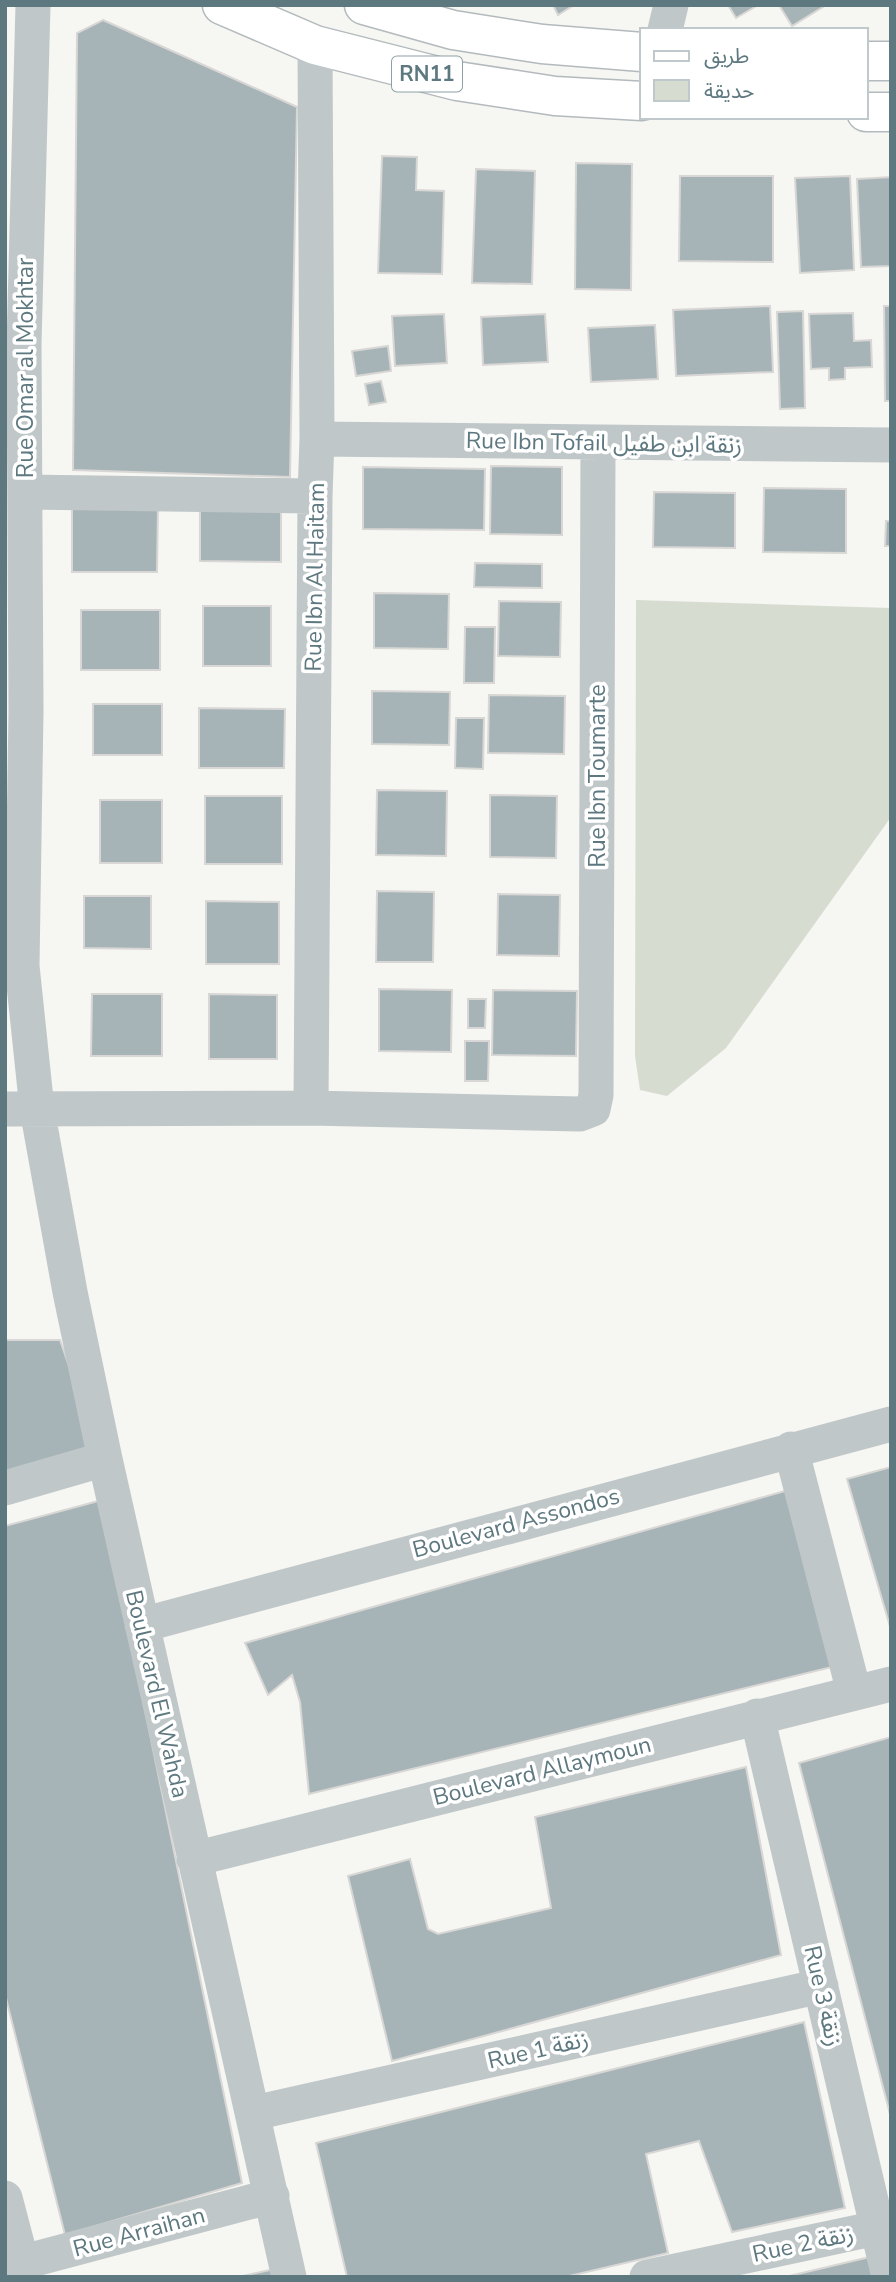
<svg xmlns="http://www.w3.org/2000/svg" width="896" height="2282" viewBox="0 0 896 2282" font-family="'Nunito Sans','Noto Sans Arabic',sans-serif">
	<rect width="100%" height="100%" fill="#f6f6f2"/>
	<path fill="#d7dcd1" d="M636,600l255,8v209l-165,231 -59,48 -27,-6 -5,-34z"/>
	<path fill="#a7b4b7" stroke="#d8d7d5" stroke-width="2" d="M553,5h21l-16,10z
		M728,5h30l-22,13z
		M779,5h47l-34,21z
		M103,20l194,87 -7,370 -217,-7 4,-437z
		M382,156l35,1 -1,33 28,1 -2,83 -64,-1z
		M576,163l56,1 -1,126 -56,-1z
		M476,169l59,2 -3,113 -60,-1z
		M680,176h93v86l-94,-1z
		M850,176l4,94 -54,3 -5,-95z
		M891,177v89l-30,1 -4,-88z
		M770,306l3,66 -97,4 -3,-66z
		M884,306h7v95h-6z
		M803,311l2,97 -25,1 -3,-97z
		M853,313l1,28 17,-1 1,27 -27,1v11l-16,1v-12l-18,1 -2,-55z
		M444,314l3,49 -52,3 -3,-50z
		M545,314l3,48 -65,3 -2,-48z
		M655,325l3,54 -67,3 -3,-54z
		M388,346l3,25 -35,5 -4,-25z
		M381,381l5,21 -17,3 -4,-21z
		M491,466l71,1v68l-72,-1z
		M363,467l122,2 -1,61 -121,-1z
		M764,488l82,1v64l-83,-1z
		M654,492l81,1v55l-82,-1z
		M200,506h81v56l-81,-1z
		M72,507h86l-1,65h-85z
		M886,521h5v25h-6z
		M475,563l67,1v24l-68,-1z
		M374,593l75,1 -1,55 -74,-1z
		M499,601l62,1 -1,55 -62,-1z
		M203,606h68v60h-68z
		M81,610h79v60h-79z
		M465,627h30l-1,56h-30z
		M372,691l78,1 -1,53 -77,-1z
		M489,695l76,1 -1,58 -76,-1z
		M93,704h69v51h-69z
		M199,708l86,1 -1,59h-85z
		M456,718h28l-1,51 -28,-1z
		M377,790l70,1 -1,65 -70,-1z
		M490,795l67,1 -1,62 -66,-1z
		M205,796h77v68h-77z
		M100,800h62v63h-62z
		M377,891l57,1 -1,70h-57z
		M498,894l62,1 -1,61 -62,-1z
		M84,896h67v53l-67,-1z
		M206,901l73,1v62h-73z
		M379,989l73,1 -1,62 -72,-1z
		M493,990l84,1 -1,65 -84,-1z
		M92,994h70v62h-71z
		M209,994l68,1v64h-68z
		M468,999h18l-1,29h-17z
		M465,1041h24l-1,40h-23z
		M5,1340h55l37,107 -92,29z
		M891,1467v163l-44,-151z
		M799,1487l41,178 -531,129 -9,-92 -8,-27 -24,20 -23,-52z
		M102,1500l140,683 -177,52 -60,-241v-468z
		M891,1737v381l-92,-355z
		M746,1767l35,188 -389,106 -44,-185 62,-17 18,70 10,5 113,-26 -16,-91z
		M804,2022l41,186 -113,24 -33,-91 -53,13 22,99 -103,24h-218l-31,-134z
		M874,2256l5,21h-94z
		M279,2268l2,9h-43z"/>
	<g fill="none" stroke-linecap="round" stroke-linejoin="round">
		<g stroke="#b3babd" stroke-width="41">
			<path id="primary" d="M222,5l93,40 142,36 98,15 87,5
				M364,5l89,25 89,14 100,8
				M866,61h25
				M866,112h25"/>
		</g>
		<path stroke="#c0c7c9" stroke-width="35" d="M33,5l-9,339 2,367 -4,255 15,143 33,183 35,167 184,818
			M665,30l6,-25
			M317,439l574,6
			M25,492l290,4
			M311,1108l4,-612 2,-57 -2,-394
			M5,1109l306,-1 269,6 13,-5 3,-14 2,-652
			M791,1449l63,243
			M5,1488l100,-29
			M142,1625l749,-201
			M757,1716l132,561
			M194,1859l697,-175
			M254,2113l567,-127
			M5,2198l17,65
			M5,2267l267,-71
			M647,2277l230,-49"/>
		<use href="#primary" stroke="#fff" stroke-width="38"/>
	</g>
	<g text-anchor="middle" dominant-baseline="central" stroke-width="7" stroke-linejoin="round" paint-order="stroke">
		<rect fill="#fff" stroke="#8ea0a6" stroke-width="2" x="392" y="56.5" width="70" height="35" rx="5"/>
		<g font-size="21" font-weight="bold" fill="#5e7880">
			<text x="427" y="74">RN11</text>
		</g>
		<g font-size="23" fill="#5e7880" stroke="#fff">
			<text transform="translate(25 368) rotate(-90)">Rue Omar al Mokhtar</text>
			<text transform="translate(604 443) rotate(1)">Rue Ibn Tofail زنقة ابن طفيل</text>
			<text transform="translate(315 577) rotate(-89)">Rue Ibn Al Haitam</text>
			<text transform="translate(597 776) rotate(-90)">Rue Ibn Toumarte</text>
			<text transform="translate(516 1523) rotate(-15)">Boulevard Assondos</text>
			<text transform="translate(157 1694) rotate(77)">Boulevard El Wahda</text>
			<text transform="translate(542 1771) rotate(-14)">Boulevard Allaymoun</text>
			<text transform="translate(823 1996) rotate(77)">Rue 3 زنقة</text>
			<text transform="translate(538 2050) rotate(-13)">Rue 1 زنقة</text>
			<text transform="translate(139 2232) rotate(-15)">Rue Arraihan</text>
			<text transform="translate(803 2244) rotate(-12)">Rue 2 زنقة</text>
		</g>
	</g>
	<rect width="896" height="2282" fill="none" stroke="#5e7880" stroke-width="14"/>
	<rect x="640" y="28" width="228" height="91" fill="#ffffff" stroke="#bfc9cc" stroke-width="2"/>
	<rect x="654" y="51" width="35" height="10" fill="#ffffff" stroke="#bfc9cc" stroke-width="2"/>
	<text x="704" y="63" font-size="21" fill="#5e7880">طريق</text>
	<rect x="654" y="80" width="35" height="21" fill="#d7dcd1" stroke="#bfc9cc" stroke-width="2"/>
	<text x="704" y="98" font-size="21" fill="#5e7880">حديقة</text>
</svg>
